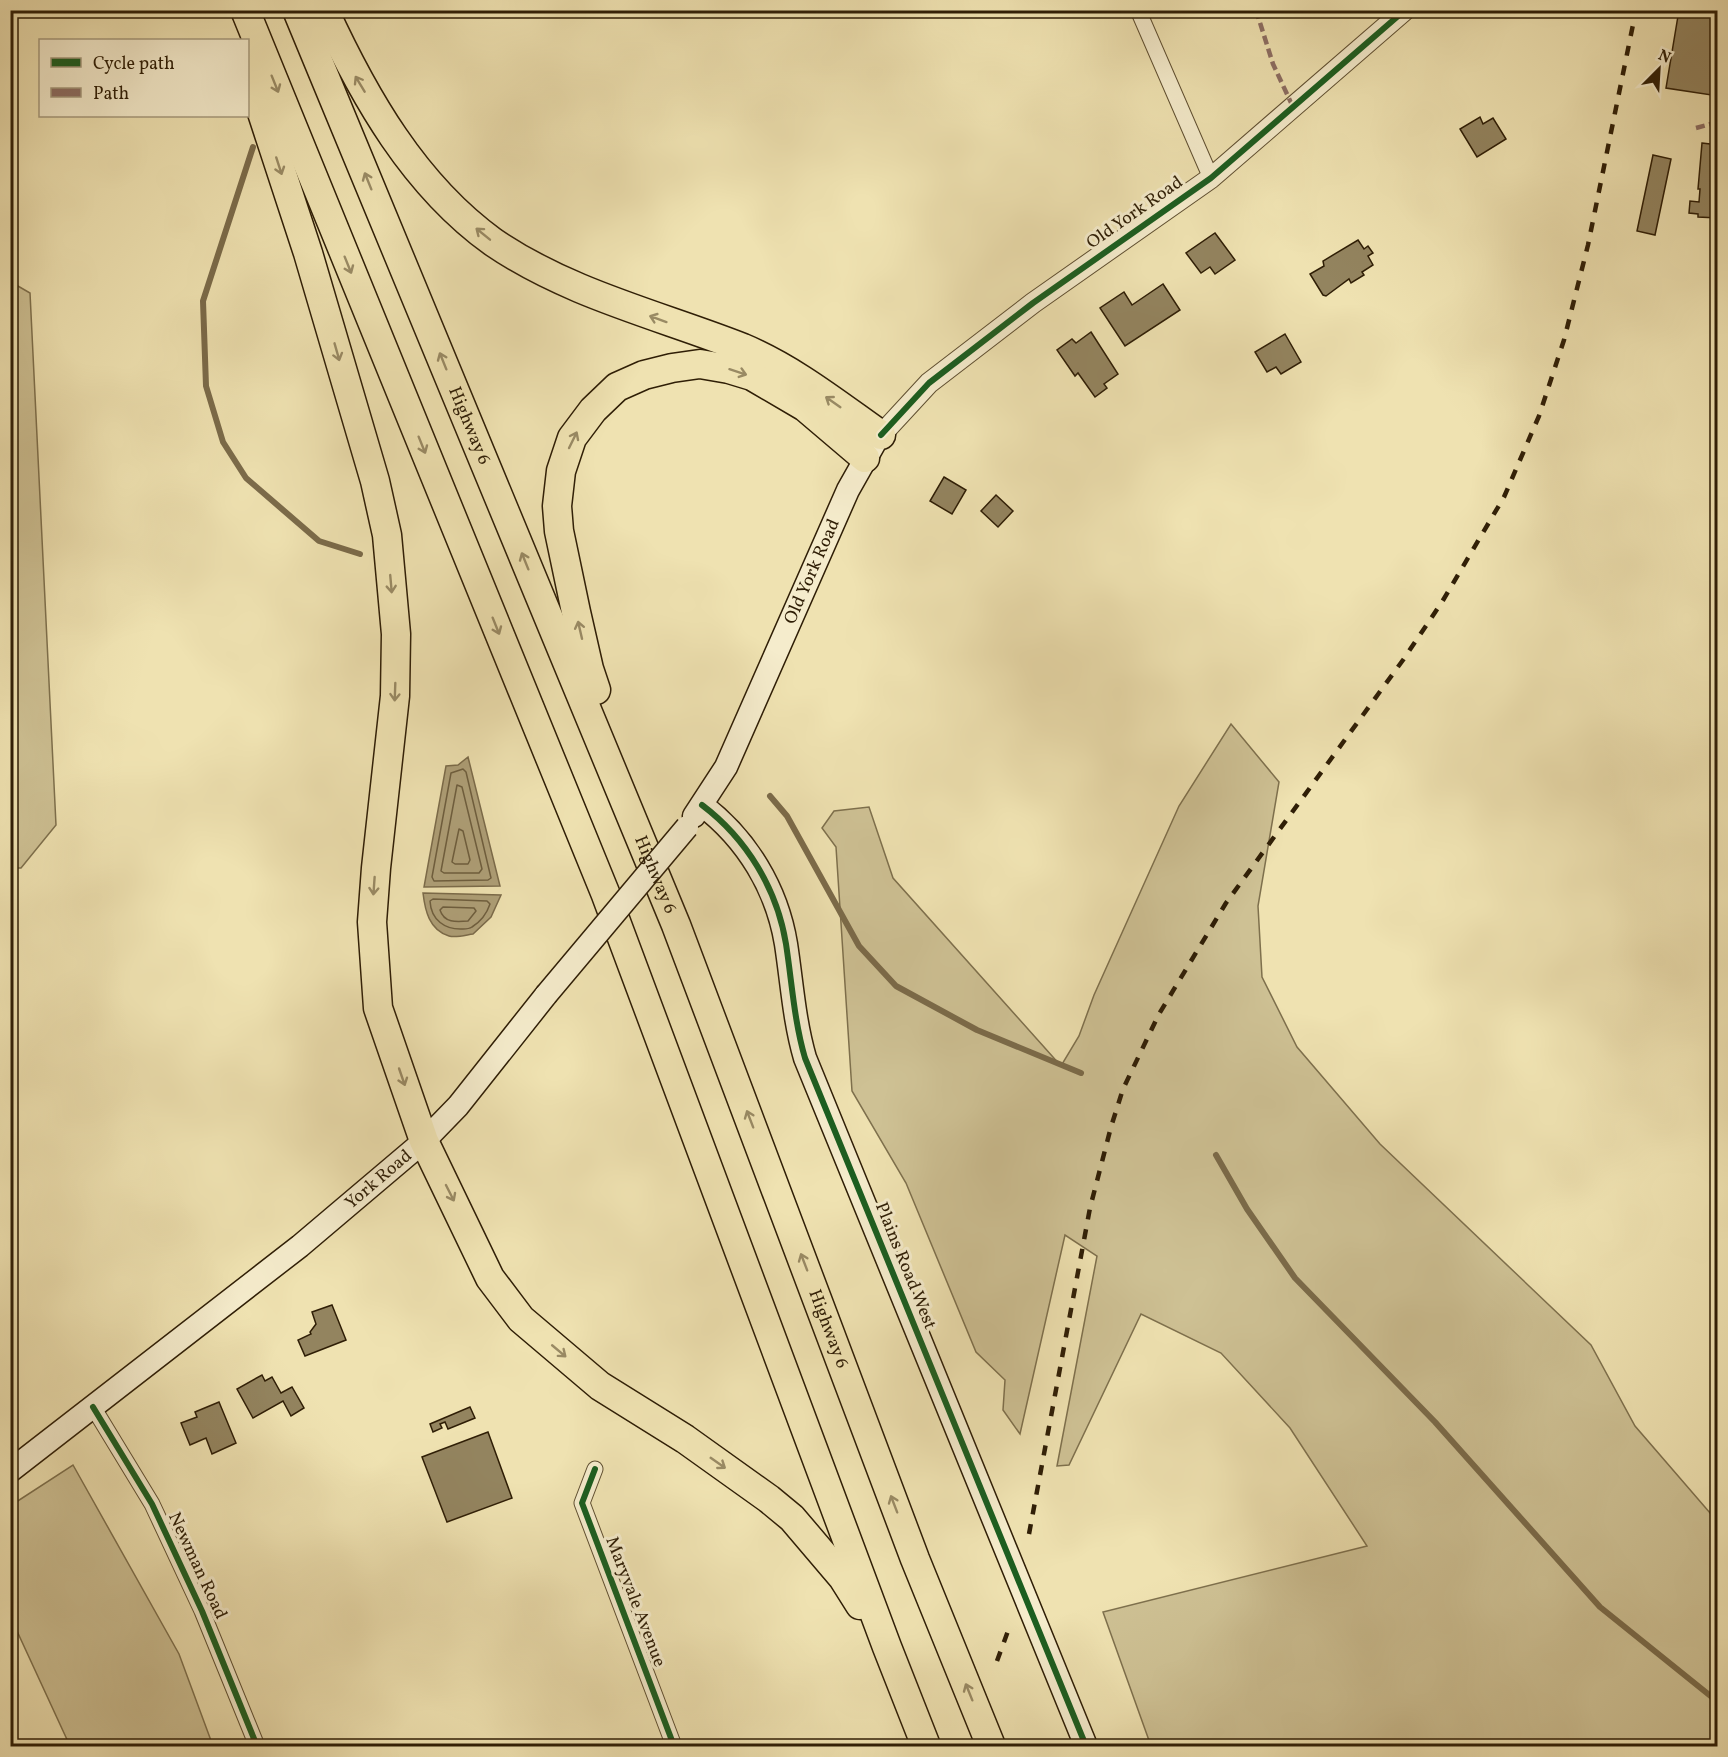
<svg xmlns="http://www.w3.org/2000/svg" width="1728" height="1757" viewBox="0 0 1728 1757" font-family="Vollkorn,serif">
	<rect width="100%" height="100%" fill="#efe2b1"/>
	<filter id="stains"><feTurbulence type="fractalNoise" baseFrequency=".00333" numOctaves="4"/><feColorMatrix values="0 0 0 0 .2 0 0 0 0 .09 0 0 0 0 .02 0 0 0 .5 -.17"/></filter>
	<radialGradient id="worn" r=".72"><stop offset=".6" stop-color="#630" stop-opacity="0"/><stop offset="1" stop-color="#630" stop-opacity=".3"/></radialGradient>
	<path fill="#cec194" stroke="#7e704d" stroke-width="1.5" d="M11,282l19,11 26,532 -35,43h-11z
		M1231,724l48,58 -21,124 4,71 35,70 83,97 211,201 44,81 82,95v225h-566l-48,-134 264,-66 -77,-118 -69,-75 -80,-39 -72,151 -12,1 40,-210 -32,-21 -45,199 -17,-24 2,-30 -29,-28 -70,-169 -54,-92 -16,-244 -14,-19 12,-17 35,-4 24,71 168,188 18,-30 15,-41 85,-189z
		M73,1465l106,189 34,92h-143l-59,-128 -1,-112z"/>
	<path fill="#ae9f77" stroke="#7b6b4a" stroke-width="1.5" d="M468,757l32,129 -76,1 22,-121 12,-1z
		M423,893l78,2 -10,22 -18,17c-7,1 -17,4 -24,2 -20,-6 -24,-26 -26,-43z"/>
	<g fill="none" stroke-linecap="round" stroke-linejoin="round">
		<path stroke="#6e5e3e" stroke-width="1.5" d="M463,769l3,3 25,106 -3,2 -54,1 -2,-4 19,-104z
			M457,785l5,2 20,82 -3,4h-35l-3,-2z
			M459,829l4,2 7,29 -2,4h-13l-3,-2z
			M433,899l54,2 3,3c-3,9 -10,18 -18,23 -3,2 -6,2 -9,2 -18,1 -32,-9 -33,-28z
			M443,907l31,1 2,3 -8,10c-12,1 -24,2 -28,-11z"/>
		<path stroke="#7b6b4a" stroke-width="6" d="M253,147l-50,154 3,85 17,56 23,36 73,63 41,13
			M770,796l17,20 72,130 37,40 81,44 104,43
			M1216,1155l31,54 48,69 140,144 165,185 118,95"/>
	</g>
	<path fill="#93845f" stroke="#2f1e06" stroke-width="1.5" d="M1679,10h39v86l-52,-8z
		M1480,117l3,7 10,-6 13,21 -29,18 -17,-28z
		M1702,143l16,2v73l-20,-1v-3l-9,-1 1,-12 9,1 1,-13h-2z
		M1653,155l18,4 -16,76 -18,-4z
		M1215,233l20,27 -20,14 -5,-7 -9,6 -15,-20z
		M1358,240l6,9 4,-3 5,7 -5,3 5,9 -11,7 2,3 -13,8 -2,-4 -23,17 -3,-1 -13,-21 14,-8 -1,-5z
		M1163,284l17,26 -55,36 -25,-38 24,-16 8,13z
		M1091,332l27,42 -14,10 3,4 -12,9 -17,-24 -3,3 -18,-26 15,-11 4,4z
		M1285,334l16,28 -20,12 -5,-7 -9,5 -12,-20z
		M944,477l22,13 -14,24 -22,-13z
		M996,495l17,16 -15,16 -17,-16z
		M332,1305l14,35 -41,16 -7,-16 13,-6 -1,-2 6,-8 -4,-12z
		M262,1375l3,6 7,-4 9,16 11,-6 12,21 -13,8 -8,-15 -30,17 -16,-29z
		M219,1402l17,41 -24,11 -6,-16 -16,7 -9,-22 16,-6 -2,-5z
		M470,1407l5,11 -27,11 -3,-7 -5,2 2,4 -9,4 -3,-8z
		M488,1432l24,66 -65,24 -25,-65z"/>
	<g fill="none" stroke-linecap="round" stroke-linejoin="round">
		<g stroke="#5f4f31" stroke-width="17">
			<path id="minor" d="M1138,10l73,168
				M93,1407l59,97 50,107 55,135
				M595,1469l-13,34 92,243"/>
		</g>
		<g stroke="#5f4f31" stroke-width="22">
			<path id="tertiary" d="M881,435l48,-52 104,-80 178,-125 194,-168"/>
		</g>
		<g stroke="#2f1e06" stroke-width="25">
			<g id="secondary">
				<path d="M702,805c45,34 75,84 84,139 6,39 8,76 19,114l281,688"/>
				<path id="s1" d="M694,816l32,-49 122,-277 26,-46"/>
				<path id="s2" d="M10,1471l290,-225 124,-105 34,-35 88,-111"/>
			</g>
		</g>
		<g stroke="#2f1e06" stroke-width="31">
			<g id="motorway">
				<path d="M245,10l361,885 281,752 39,99"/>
				<path id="s3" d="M297,10l379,915 239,634 76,187"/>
				<path d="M324,10c40,87 90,175 169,232 76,52 166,73 250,106 50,21 94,56 138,87"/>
				<path d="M248,70l60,183 67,228 12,54 9,99 -1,62 -19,172 -4,54 6,86 46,133 66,137 31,41 79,67 85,53 84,60 23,19 51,60 17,27"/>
				<path d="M596,690l-7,-21 -13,-57 -17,-81 -2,-25 4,-35 11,-33 21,-28 24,-23 27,-12 28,-7 28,-4 29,5 23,7 53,31 60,51"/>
			</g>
		</g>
		<use href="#minor" stroke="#f5eccc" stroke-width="15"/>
		<use href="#tertiary" stroke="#f5eccc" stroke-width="20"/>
		<use href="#secondary" stroke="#f5eccc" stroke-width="22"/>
		<use href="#motorway" stroke="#efe2b1" stroke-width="28"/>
		<path stroke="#2f1e06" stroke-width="4.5" stroke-dasharray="10 10" stroke-linecap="butt" d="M1029,1534l61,-326 21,-81 12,-38 36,-75 67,-111 177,-243 39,-58 62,-105 35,-81 25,-76 24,-95 48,-235
			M997,1661l11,-30"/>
		<g stroke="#2f1e06" stroke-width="25" stroke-linecap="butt">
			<path id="secondary-bridge" d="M546,995l141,-168"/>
		</g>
		<use href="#secondary-bridge" stroke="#f5eccc" stroke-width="22"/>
		<path stroke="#8d6e63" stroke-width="4.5" stroke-dasharray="9 4.5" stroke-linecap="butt" d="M1256,10l17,54 20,43
			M1696,128l22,-6"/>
		<g stroke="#f5eccc" stroke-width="10">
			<path id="cycleway" d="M881,435l48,-52 104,-80 178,-125 194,-168
				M702,805c45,34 75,84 84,139 6,39 8,76 19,114l281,688
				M93,1407l59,97 50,107 55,135
				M595,1469l-13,34 92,243"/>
		</g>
		<use href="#cycleway" stroke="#1b5e20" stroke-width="6"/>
	</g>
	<defs><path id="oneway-shaft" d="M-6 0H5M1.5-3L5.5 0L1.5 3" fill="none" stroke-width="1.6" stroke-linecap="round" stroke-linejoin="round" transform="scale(1.5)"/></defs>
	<g stroke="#998a64">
		<use href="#oneway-shaft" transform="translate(275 84) rotate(68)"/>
		<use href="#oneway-shaft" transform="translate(360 84) rotate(-121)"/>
		<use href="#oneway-shaft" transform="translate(279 166) rotate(72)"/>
		<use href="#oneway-shaft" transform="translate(368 181) rotate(-112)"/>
		<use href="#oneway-shaft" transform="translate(483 234) rotate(-141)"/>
		<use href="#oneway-shaft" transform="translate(348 265) rotate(68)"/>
		<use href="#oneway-shaft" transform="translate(658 319) rotate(-160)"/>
		<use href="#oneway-shaft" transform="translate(337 352) rotate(74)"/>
		<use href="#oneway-shaft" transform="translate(443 361) rotate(-112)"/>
		<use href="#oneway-shaft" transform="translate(738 372) rotate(18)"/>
		<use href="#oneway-shaft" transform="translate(833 402) rotate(-145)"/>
		<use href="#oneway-shaft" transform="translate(573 440) rotate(-64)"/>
		<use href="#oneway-shaft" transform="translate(422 445) rotate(68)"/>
		<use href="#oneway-shaft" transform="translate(525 561) rotate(-112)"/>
		<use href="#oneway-shaft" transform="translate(391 584) rotate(85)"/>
		<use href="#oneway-shaft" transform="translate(496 626) rotate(68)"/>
		<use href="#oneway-shaft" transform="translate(580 630) rotate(-103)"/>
		<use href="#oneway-shaft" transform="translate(395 692) rotate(92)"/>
		<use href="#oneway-shaft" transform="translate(374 886) rotate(94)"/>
		<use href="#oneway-shaft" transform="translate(402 1077) rotate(71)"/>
		<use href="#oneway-shaft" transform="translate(750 1119) rotate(-111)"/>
		<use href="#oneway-shaft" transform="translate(450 1193) rotate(63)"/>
		<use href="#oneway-shaft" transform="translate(804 1262) rotate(-111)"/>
		<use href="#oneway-shaft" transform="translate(559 1351) rotate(40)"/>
		<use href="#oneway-shaft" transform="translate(718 1463) rotate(35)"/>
		<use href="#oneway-shaft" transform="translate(894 1504) rotate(-111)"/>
		<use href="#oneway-shaft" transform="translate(969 1692) rotate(-112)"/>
	</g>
	<g text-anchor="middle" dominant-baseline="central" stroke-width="6" stroke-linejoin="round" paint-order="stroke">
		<g font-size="18" fill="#2f1e06" stroke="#f5eccc">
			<text transform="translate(1135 213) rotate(-35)">Old York Road</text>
			<text stroke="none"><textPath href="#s3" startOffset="450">Highway 6</textPath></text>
			<text stroke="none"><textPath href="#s1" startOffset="272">Old York Road</textPath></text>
			<text stroke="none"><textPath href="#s3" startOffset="936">Highway 6</textPath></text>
			<text stroke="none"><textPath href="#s2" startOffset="470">York Road</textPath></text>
			<text transform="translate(905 1266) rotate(68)">Plains Road West</text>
			<text stroke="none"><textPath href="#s3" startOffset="1422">Highway 6</textPath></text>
			<text transform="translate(197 1566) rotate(65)">Newman Road</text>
			<text transform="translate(635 1602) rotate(69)">Maryvale Avenue</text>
		</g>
	</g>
	<rect width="1728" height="1757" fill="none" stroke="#efe2b1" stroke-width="36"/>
	<rect x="12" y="12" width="1704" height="1733" fill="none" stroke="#2f1e06" stroke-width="3"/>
	<rect x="18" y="18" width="1692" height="1721" fill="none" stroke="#2f1e06" stroke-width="1.5"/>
	<rect x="39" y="39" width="210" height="78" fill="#f5eccc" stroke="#a69a7d" stroke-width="1.5"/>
	<rect x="51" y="58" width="30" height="9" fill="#1b5e20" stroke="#a69a7d" stroke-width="1.5"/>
	<text x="93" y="69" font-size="18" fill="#2f1e06">Cycle path</text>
	<rect x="51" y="88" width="30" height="9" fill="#8d6e63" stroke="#a69a7d" stroke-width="1.5"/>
	<text x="93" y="99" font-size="18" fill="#2f1e06">Path</text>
	<g transform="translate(1659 69) rotate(24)" stroke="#f5eccc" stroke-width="4.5" paint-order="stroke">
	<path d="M0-4.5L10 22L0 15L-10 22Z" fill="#2f1e06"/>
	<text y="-9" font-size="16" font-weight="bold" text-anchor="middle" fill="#2f1e06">N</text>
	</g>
	<rect width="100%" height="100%" filter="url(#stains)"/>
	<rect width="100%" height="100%" fill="url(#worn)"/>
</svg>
